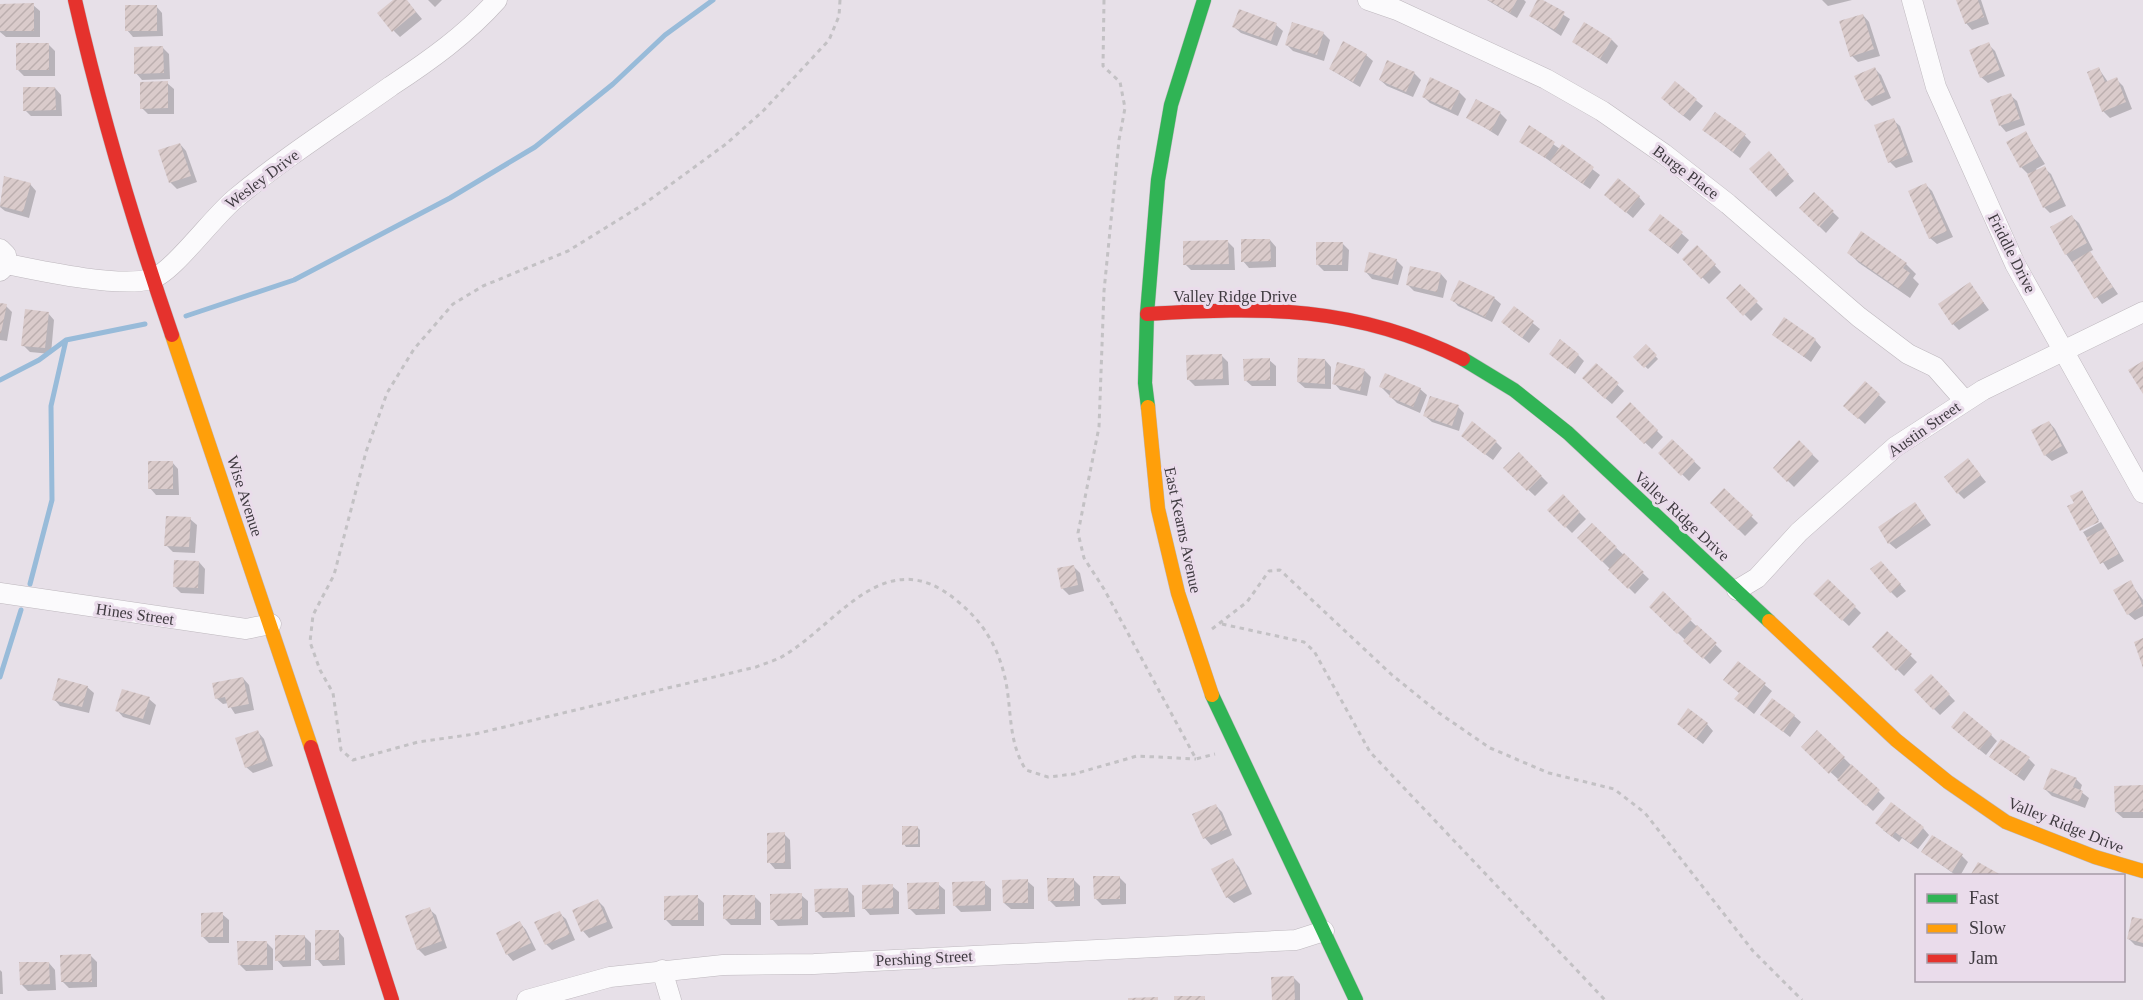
<svg xmlns="http://www.w3.org/2000/svg" width="2143" height="1000" viewBox="0 0 2143 1000" font-family="Georgia,serif">
	<defs>
		<pattern id="building-hatch" width="6" height="6" patternUnits="userSpaceOnUse" patternTransform="scale(1.5)"><rect width="6" height="6" fill="#dacbcb"/><path d="M-1 1l2-2M0 6l6-6M5 7l2-2" fill="none" stroke="#bcafaf"/></pattern>
	</defs>
	<rect width="100%" height="100%" fill="#e7e0e8"/>
	<path fill="#0003" d="M395,0h11l16,19 -22,18 -6,-6z
		M428,0h14l-7,7z
		M1487,0h37l2,2 -9,16z
		M1540,0l30,19 -9,17 -30,-20z
		M1822,0h30l-24,6z
		M1957,0h24l8,24 -17,6 -6,-7z
		M0,5h33l7,6v26h-34l-6,-5z
		M156,6l6,7 1,23 -30,1 -6,-7z
		M1863,15l6,7 11,34 -22,6 -6,-6z
		M1276,25l7,6 -6,15 -36,-13 -7,-6z
		M1323,33l7,7 -6,21 -31,-10 -6,-6z
		M1612,40l6,6 -11,18 -33,-22z
		M48,44l7,7v25h-31l-6,-6z
		M1988,44l7,7 10,25 -17,7 -7,-6z
		M163,48l6,6 1,25 -28,1 -6,-7z
		M1366,55l7,6 -13,26 -30,-18z
		M1875,69l6,6 10,23 -19,8 -6,-6z
		M2099,69l9,13 8,-3 7,7 9,23 -22,9 -7,-7z
		M1414,73l7,7 -8,17 -26,-11 -7,-6z
		M167,83l7,6v25h-26l-6,-6z
		M1675,83l28,23 -13,15 -21,-16z
		M55,88l6,7 1,21h-31l-6,-6z
		M1459,92l7,7 -8,17 -28,-13 -7,-7z
		M2010,95l7,6 8,24 -19,7 -6,-7z
		M1500,113l7,7 -9,16 -30,-19z
		M1893,120l7,6 13,36 -17,6 -6,-6z
		M1530,128l30,21 2,-3 38,29 -10,14 -69,-48z
		M1704,130l41,6 6,6 -11,16z
		M2025,133l20,31 -9,5 1,2 7,-3 7,6 15,32 -16,7 -6,-6 -15,-32 -8,-8z
		M180,144l6,7 11,31 -20,7 -7,-7z
		M1775,160l19,21 -18,16 -6,-7z
		M5,178l25,6 6,7 -7,27 -24,-7 -5,-4z
		M1926,185l6,6 21,46 -16,7 -7,-6z
		M1814,194l25,24 -13,15 -25,-25z
		M1639,197l6,7 -12,14 -20,-17z
		M1661,216l28,24 -11,14 -22,-18z
		M2072,217l7,6 14,27 -4,2 29,42 -16,10 -36,-50z
		M1270,240l6,7v20l-27,1 -6,-7z
		M1228,242l6,6 1,22h-44l-6,-6z
		M1342,243l7,7 -1,21h-24l-7,-7z
		M1697,247l24,25 -12,12 -25,-25z
		M1849,253l57,11 10,10 -3,4 6,6 -9,14 -51,-35z
		M1396,260l7,7 -5,18 -26,-6 -6,-7z
		M1441,274l6,7 -4,17 -29,-7 -7,-7z
		M1970,284l19,26 -30,20 -6,-6z
		M1740,286l23,23 -12,12 -23,-23z
		M1494,298l7,6 -9,18 -34,-16 -6,-7z
		M0,305l6,1 6,6 -5,29 -7,-1z
		M1514,308l26,21 -11,14 -19,-14z
		M48,313l6,7 -3,34 -21,-2 -7,-7z
		M1774,335l41,5 6,7 -10,15z
		M1646,346l12,13 -10,10 -13,-12z
		M1551,354l27,1 6,6 -9,13z
		M1222,356l6,6 1,23 -34,1 -7,-7z
		M1269,360l7,6v20h-24l-7,-6z
		M1325,360l6,7v22l-26,-1 -7,-6z
		M1338,364l27,7 6,6 -4,19 -27,-6 -6,-7z
		M1596,365l28,26 -12,13 -22,-19z
		M1866,383l20,19 -21,22 -13,-12z
		M1381,387l39,2 7,6 -7,18 -23,-10z
		M1630,404l33,33 -11,12 -34,-32z
		M1458,407l6,6 -5,18 -27,-9 -7,-6z
		M2049,422l6,7 13,24 -16,8 -7,-6z
		M1672,441l29,27 -12,13 -29,-28z
		M1469,442h27l6,6 -9,12z
		M1799,442l20,19 -25,26 -19,-19z
		M1519,454l29,29 -13,13 -30,-28z
		M1968,460l18,22 -22,17 -6,-6z
		M172,462l6,7 1,26h-23l-6,-7z
		M1724,490l34,33 -13,13 -33,-33z
		M2082,491l17,29 -17,10 -13,-23 7,-4z
		M1563,496l23,23 -14,14 -23,-23z
		M1915,504l16,21 -35,24 -7,-6z
		M190,519l7,6 -2,28 -22,-1 -7,-7z
		M2101,522l23,39 -16,9 -25,-38z
		M1592,525l57,54 -14,15 -56,-56z
		M199,562l6,7 -1,25 -23,-1 -6,-6z
		M1073,566l7,7 4,18 -15,4 -7,-7z
		M1887,569l19,22 -9,7 -6,-6z
		M1828,581l33,32 -12,13 -34,-32z
		M2130,582l13,18v16l-8,4 -7,-6z
		M1651,607l39,13 32,31 -12,13z
		M1887,633l30,29 -13,14 -30,-29z
		M1738,663l34,28 -18,23 -11,-9z
		M1931,676l24,25 -15,14 -24,-24z
		M243,678l6,7 5,25 -19,4 -7,-11 -5,1 -7,-6z
		M87,687l7,6 -5,20 -29,-7 -6,-7z
		M149,699l7,6 -6,20 -27,-8 -6,-7z
		M1761,714l33,2 7,6 -11,15z
		M1707,724l6,7 -10,13 -18,-14z
		M258,732l6,7 9,27 -20,7 -7,-6z
		M1817,732l68,66 -12,13 -70,-64z
		M1960,734l31,1 6,6 -11,14z
		M1991,757l38,2 6,6 -11,16z
		M2076,779l6,6 -2,6 9,7 -4,10 -33,-12 -7,-7z
		M2143,787v31h-20l-7,-6z
		M1215,805l7,7 10,23 -21,10 -6,-7 -11,-23z
		M917,827l3,3v17h-14l-2,-3z
		M1923,828l6,7 -11,14 -16,-11 -3,4 -16,-12z
		M784,834l6,6 1,29h-16l-6,-7z
		M1923,852l39,4 6,6 -8,14h-3z
		M1232,860l7,7 13,27 -18,9 -7,-6z
		M1119,877l7,7v20l-24,1 -7,-7z
		M1073,879l7,7v20l-24,1 -7,-7z
		M1027,881l7,6v22h-23l-7,-6z
		M984,883l7,6v22l-30,1 -7,-7z
		M938,884l7,6v24l-29,1 -7,-7z
		M892,886l7,6v22l-29,1 -6,-7z
		M848,890l6,6 1,21 -32,1 -6,-6z
		M801,895l7,6v24l-30,1 -6,-7z
		M754,896l7,7v22h-30l-6,-6z
		M697,897l7,6v23h-32l-6,-6z
		M598,901l6,6 9,21 -24,10 -6,-7z
		M429,909l7,6 11,33 -22,8 -7,-7z
		M559,913l7,6 9,21 -23,10 -6,-6z
		M222,914l7,6v23h-20l-6,-6z
		M2143,921v26l-8,-2 -7,-7z
		M520,923l6,7 10,20 -23,11 -6,-7z
		M338,931l6,7 1,27 -22,1 -6,-7z
		M304,936l7,7v23l-28,1 -6,-7z
		M266,942l7,7v21l-27,1 -7,-7z
		M91,956l6,6v25l-28,1 -7,-7z
		M49,963l6,7 1,20 -28,1 -7,-7z
		M0,970l2,2 1,22h-3z
		M1294,978l6,6v16h-27z"/>
	<g fill="none" stroke-linecap="round" stroke-linejoin="round">
		<path stroke="#98bbd9" stroke-width="5" d="M186,316l108,-36 156,-82 85,-51 78,-63 52,-49 48,-35
			M0,380l39,-20 27,-20 79,-16
			M30,584l22,-84 -1,-94 15,-66
			M0,677l21,-67"/>
	</g>
	<path fill="url(#building-hatch)" d="M393,0h14l9,12 -24,20 -15,-19z
		M1488,0h29l-7,13z
		M1537,0h6l22,12 -10,18 -26,-14z
		M1956,0h22l6,17 -19,7z
		M34,3v28h-34v-27z
		M125,5h32v26h-32z
		M1239,9l38,14 -6,18 -39,-14z
		M1863,14l11,35 -24,8 -11,-36z
		M1292,22l32,10 -7,23 -32,-10z
		M1584,22l28,17 -12,20 -28,-17z
		M1343,41l24,13 -14,28 -24,-13z
		M1989,42l11,28 -20,8 -11,-28z
		M16,43h33v27h-33z
		M163,46l1,27 -30,1v-27z
		M1387,60l28,12 -9,20 -27,-12z
		M1875,67l10,25 -20,9 -11,-25z
		M2099,67l6,15 12,-5 9,25 -24,10 -15,-40z
		M1430,77l30,14 -9,19 -29,-13z
		M168,81v27l-28,1v-27z
		M1675,81l22,18 -14,17 -22,-18z
		M23,87h32l1,23 -33,1z
		M2011,93l9,26 -21,7 -9,-26z
		M1476,99l25,13 -10,19 -25,-13z
		M1715,112l31,22 -13,18 -31,-22z
		M1894,118l14,37 -20,8 -14,-38z
		M1529,125l26,17 -10,16 -26,-16z
		M2026,131l13,26 -19,11 -14,-26z
		M180,143l11,33 -22,7 -11,-33z
		M1562,144l32,23 -11,17 -33,-23z
		M1769,151l20,23 -20,17 -20,-22z
		M2045,166l16,33 -18,9 -16,-34z
		M4,176l27,7 -8,29 -23,-6z
		M1618,178l22,18 -14,17 -22,-18z
		M1926,183l21,48 -18,8 -21,-48z
		M1814,192l20,19 -15,16 -20,-19z
		M1660,214l23,18 -12,16 -23,-18z
		M2072,215l15,28 -22,12 -15,-28z
		M1861,231l46,32 -4,5 7,5 -11,16 -52,-36z
		M1241,239h29l1,22 -30,1z
		M1228,240l1,24 -46,1v-24z
		M1316,242h27l-1,23h-26z
		M1697,245l19,19 -15,15 -19,-20z
		M2090,251l23,36 -19,12 -22,-37z
		M1369,252l28,7 -5,20 -28,-7z
		M1410,266l31,7 -4,19 -31,-7z
		M1459,280l36,17 -10,20 -35,-17z
		M1970,282l14,21 -32,22 -14,-21z
		M1740,284l18,17 -15,15 -17,-18z
		M0,303l7,1 -6,29h-1z
		M1514,306l20,15 -12,17 -21,-16z
		M25,309l24,3 -4,36 -24,-2z
		M1784,317l32,22 -12,18 -32,-22z
		M1560,339l19,15 -11,15 -19,-15z
		M1646,344l11,11 -13,13 -11,-11z
		M1222,354l1,25 -36,1 -1,-25z
		M1270,358v22l-26,1 -1,-22z
		M1298,358l27,1v25l-28,-2z
		M2143,361v33l-15,-24z
		M1337,362l28,7 -5,22 -28,-7z
		M1596,363l23,20 -14,16 -23,-21z
		M1385,373l36,15 -8,19 -24,-10 2,-6 -12,-4z
		M1865,381l15,13 -22,25 -15,-13z
		M1430,396l29,9 -7,21 -29,-10z
		M1630,402l28,28 -14,14 -28,-27z
		M1472,421l25,20 -12,14 -24,-19z
		M2049,421l13,25 -18,10 -13,-26z
		M1672,439l23,22 -14,15 -23,-23z
		M1799,440l14,14 -26,28 -14,-14z
		M1519,452l23,24 -15,15 -24,-23z
		M1968,458l13,17 -24,19 -13,-17z
		M148,461h25v28h-25z
		M1724,488l29,27 -15,15 -28,-27z
		M2082,490l17,32 -19,9 -13,-25 7,-3 -4,-7z
		M1563,494l17,18 -15,16 -18,-18z
		M1915,502l11,16 -38,26 -10,-17z
		M166,516l25,1 -2,30 -25,-1z
		M1592,523l25,24 -15,15 -25,-24z
		M2105,528l14,26 -19,10 -14,-26z
		M1624,553l20,19 -16,17 -20,-19z
		M174,560l25,1 -1,27 -25,-1z
		M1881,561l20,23 -11,9 -20,-24z
		M1074,565l4,20 -17,4 -4,-21z
		M1828,579l28,27 -14,15 -29,-27z
		M2131,580l12,26 -16,9 -14,-25z
		M1663,591l29,28 -15,15 -28,-27z
		M1697,625l20,18 -14,16 -20,-18z
		M1887,631l25,23 -16,17 -24,-24z
		M2143,638v30l-9,-26z
		M1738,661l28,22 -19,25 -13,-9 5,-6 -16,-13z
		M1931,674l19,20 -17,16 -19,-20z
		M243,677l6,27 -21,4 -3,-11 -10,2 -3,-16z
		M58,678l30,8 -6,21 -30,-7z
		M122,689l28,8 -7,22 -28,-8z
		M1772,698l23,17 -12,17 -23,-17z
		M1688,708l20,15 -12,16 -19,-15z
		M1964,711l28,23 -13,16 -28,-23z
		M258,730l10,30 -23,8 -10,-30z
		M1817,730l28,27 -16,17 -28,-27z
		M2001,739l29,18 -13,19 -28,-19z
		M1851,764l29,26 -14,16 -29,-26z
		M2051,768l26,10 -4,9 10,4 -4,11 -36,-13z
		M2143,785v27h-28l-1,-26z
		M1891,802l33,25 -13,17 -16,-12 -3,5 -17,-14z
		M1216,804l11,25 -24,10 -11,-25z
		M902,826h16v18l-16,1z
		M785,832v31h-18v-30z
		M1932,835l31,19 -11,18 -31,-20z
		M1233,858l14,29 -21,11 -15,-29z
		M1978,862l25,14h-33z
		M1093,876h27v23h-26z
		M1047,878h27v23h-26z
		M1028,879v24h-25l-1,-23z
		M985,881v24l-32,1 -1,-24z
		M939,882v27h-31l-1,-26z
		M893,884v24l-31,1v-24z
		M848,888l1,24h-34l-1,-23z
		M802,893v26l-32,1v-26z
		M698,895v25h-34v-24z
		M723,895h32v24h-32z
		M598,899l9,23 -26,10 -9,-22z
		M430,907l12,34 -25,9 -12,-34z
		M560,911l10,23 -25,11 -11,-23z
		M223,912v25h-22v-24z
		M2132,917l11,2v24l-16,-4z
		M520,921l11,22 -25,12 -10,-22z
		M315,930h24v30h-24z
		M275,935h30v25l-30,1z
		M237,941h30v24h-29z
		M91,954l1,28h-31l-1,-27z
		M19,962h30l1,22 -30,1z
		M1294,976l1,24h-23l-1,-23z
		M1174,996h31v4h-31z
		M1158,997v3h-30v-2z"/>
	<g fill="none" stroke-linecap="round" stroke-linejoin="round">
		<g stroke="#beb8be" stroke-width="21">
			<path id="street" d="M1368,0l29,10 149,69 56,32 62,43 64,50 131,113 49,37 27,13 30,34
				M1912,0l24,87 79,177 128,229
				M0,249l6,6 1,9 -7,7
				M7,264c34,7 112,24 144,15 21,-5 64,-65 85,-81 49,-41 103,-75 155,-112 38,-25 76,-52 106,-86
				M1737,590l20,-12 42,-46 96,-85 88,-57 160,-78
				M0,593l246,36 25,-5
				M662,970l9,30
				M527,1000l83,-23 113,-12 91,-1 482,-24 28,-9"/>
		</g>
		<g stroke="#beb8be" stroke-width="15">
			<path id="fast" d="M1463,359l51,31 54,43 201,188
				M1148,407l-3,-24 2,-69 11,-134 13,-75 33,-105
				M1212,695l144,305"/>
		</g>
		<g stroke="#beb8be" stroke-width="15">
			<path id="slow" d="M172,335l139,412
				M1148,407l10,102 20,84 34,102
				M1769,621l127,119 52,42 58,40 89,35 48,14"/>
		</g>
		<g stroke="#beb8be" stroke-width="15">
			<path id="jam" d="M75,0c26,114 59,225 97,335
				M1147,314c117,-7 207,-9 316,45
				M311,747l81,253"/>
		</g>
		<path stroke="#c3c1c4" stroke-width="3" stroke-dasharray="4.5 4.5" stroke-linecap="butt" d="M840,0l-1,16 -10,24 -65,70 -38,34 -82,60 -76,47 -85,35 -30,18 -39,45 -27,44 -21,59 -32,123 -21,40 -3,27 10,28 13,23 8,57 12,10 65,-18 57,-8 281,-67c10,-4 21,-7 29,-12 55,-34 101,-113 171,-55 23,18 39,41 47,70 10,34 3,69 23,100l22,7 26,-3 63,-18 59,3
			M1104,0l-1,66 17,16 5,26 -6,32 -15,151 -5,136 -21,106 6,25 20,31 92,170 19,-5
			M1222,624l82,18 10,9 56,101 235,248
			M1212,629l35,-27 22,-31 11,-1 112,105 47,38 51,35 59,25 65,16 31,24 108,138 49,49"/>
		<use href="#street" stroke="#fbfafc" stroke-width="20"/>
		<use href="#fast" stroke="#30b455" stroke-width="14"/>
		<use href="#slow" stroke="#ff9f0a" stroke-width="14"/>
		<use href="#jam" stroke="#e5322d" stroke-width="14"/>
	</g>
	<g text-anchor="middle" dominant-baseline="central" stroke-width="6" stroke-linejoin="round" paint-order="stroke">
		<g font-size="16" fill="#3f3a40" stroke="#eadceb">
			<text transform="translate(1686 172) rotate(37)">Burge Place</text>
			<text transform="translate(262 179) rotate(-37)">Wesley Drive</text>
			<text transform="translate(2012 253) rotate(63)">Friddle Drive</text>
			<text x="1235" y="296">Valley Ridge Drive</text>
			<text transform="translate(1924 429) rotate(-35)">Austin Street</text>
			<text transform="translate(245 496) rotate(72)">Wise Avenue</text>
			<text transform="translate(1682 516) rotate(43)">Valley Ridge Drive</text>
			<text transform="translate(1183 530) rotate(78)">East Kearns Avenue</text>
			<text transform="translate(135 614) rotate(8)">Hines Street</text>
			<text transform="translate(2066 825) rotate(22)">Valley Ridge Drive</text>
			<text transform="translate(924 958) rotate(-3)">Pershing Street</text>
		</g>
	</g>
	<rect x="1915" y="874" width="210" height="108" fill="#eadceb" stroke="#a69ba7" stroke-width="1.5"/>
	<rect x="1927" y="894" width="30" height="9" fill="#30b455" stroke="#a69ba7" stroke-width="1.5"/>
	<text x="1969" y="904" font-size="18" fill="#3f3a40">Fast</text>
	<rect x="1927" y="924" width="30" height="9" fill="#ff9f0a" stroke="#a69ba7" stroke-width="1.5"/>
	<text x="1969" y="934" font-size="18" fill="#3f3a40">Slow</text>
	<rect x="1927" y="954" width="30" height="9" fill="#e5322d" stroke="#a69ba7" stroke-width="1.5"/>
	<text x="1969" y="964" font-size="18" fill="#3f3a40">Jam</text>
</svg>
